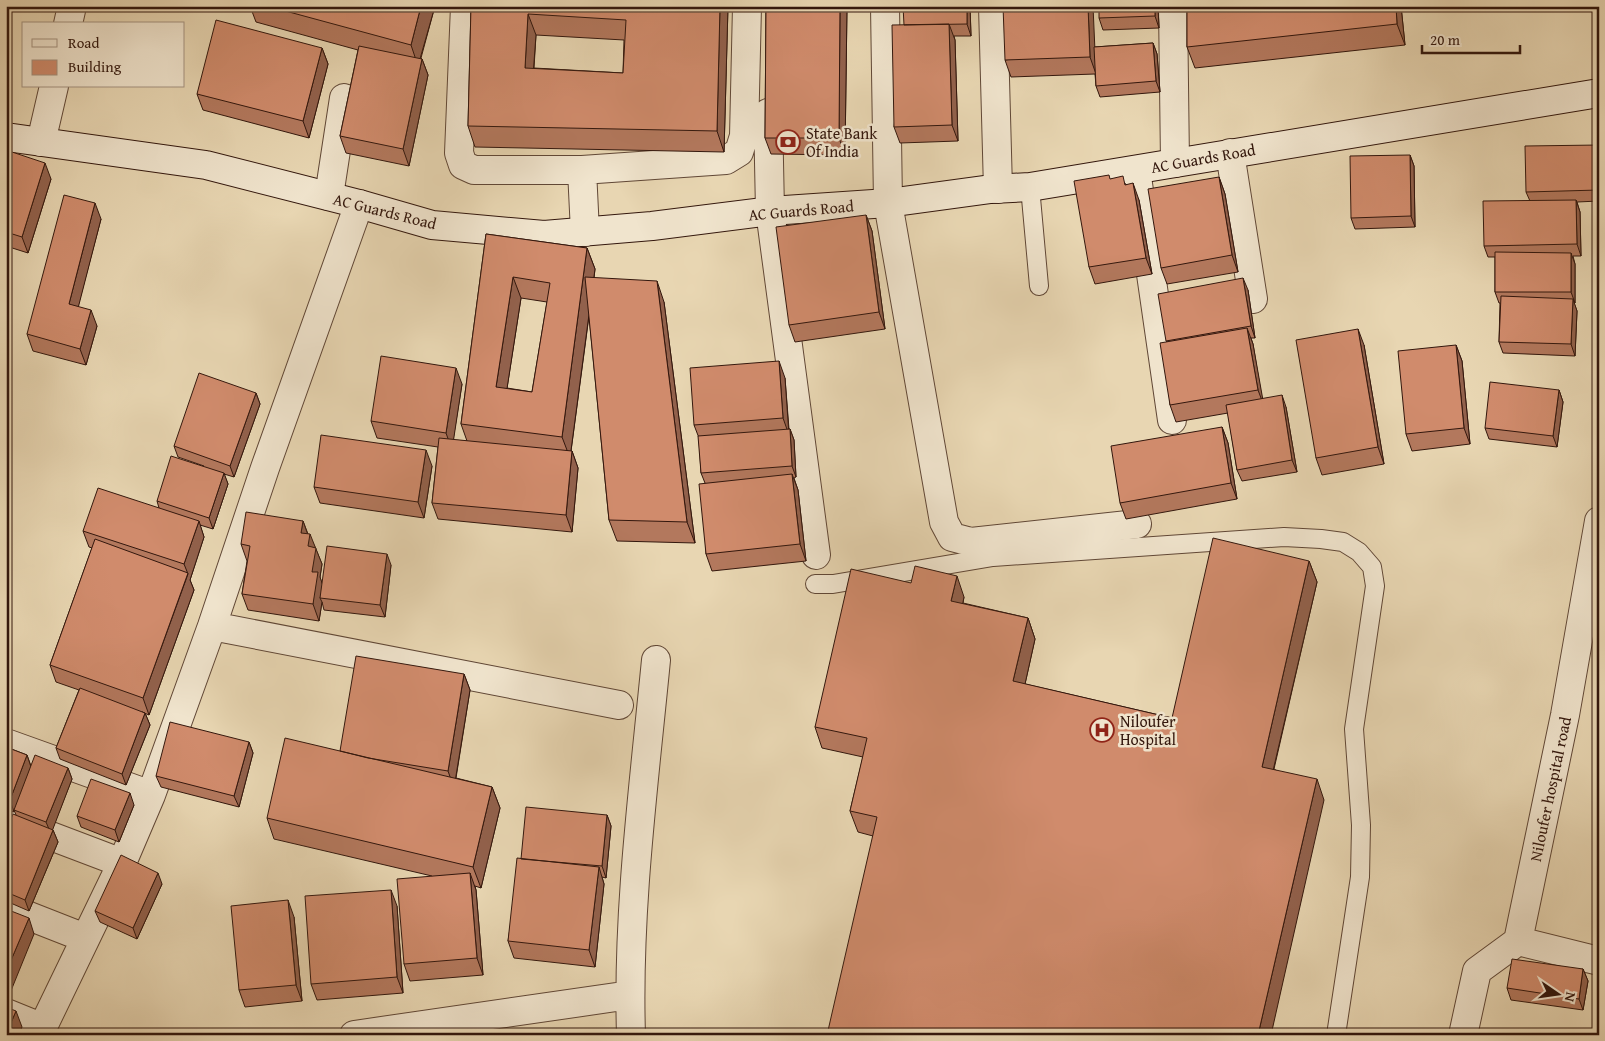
<svg xmlns="http://www.w3.org/2000/svg" width="1605" height="1041" viewBox="0 0 1605 1041" font-family="'Gentium Book Plus',serif">
	<rect width="100%" height="100%" fill="#e8d6b2"/>
	<filter id="stains"><feTurbulence type="fractalNoise" baseFrequency=".004" numOctaves="4"/><feColorMatrix values="0 0 0 0 .2 0 0 0 0 .09 0 0 0 0 .02 0 0 0 .5 -.17"/></filter>
	<radialGradient id="worn" r=".72"><stop offset=".6" stop-color="#630" stop-opacity="0"/><stop offset="1" stop-color="#630" stop-opacity=".3"/></radialGradient>
	<g fill="none" stroke-linecap="round" stroke-linejoin="round">
		<g stroke="#604736" stroke-width="20">
			<path id="lane" d="M1030,187l9,99
				M815,584h18l160,-27 291,-20 37,2 22,3 16,10 13,15 3,19 -21,143 7,96 -1,52 -24,158"/>
		</g>
		<g stroke="#604736" stroke-width="30">
			<path id="street" d="M465,6l-6,147 4,12 11,5h108
				M885,6l3,197 56,319 8,15 19,5 166,-18
				M993,6l5,183
				M1173,6l2,157
				M68,24l4,-18
				M768,113l2,98 46,344
				M41,142l13,-56
				M1230,153l23,146
				M1136,170l36,250
				M329,196l15,-98
				M585,232l-3,-62 144,-10 13,-8 5,-16 3,-130
				M212,626l407,79
				M6,743l145,52
				M6,819l116,44
				M6,907l79,31
				M1518,941l81,20
				M6,1013l37,15
				M39,1035l83,-172 29,-68 61,-169 53,-158 94,-264
				M354,1035l276,-40
				M631,1035c-4,-124 13,-251 25,-375
				M1463,1035l14,-64 41,-30 47,-226 34,-194"/>
		</g>
		<g stroke="#33170d" stroke-width="30">
			<path id="secondary" d="M6,137l200,28 153,39 73,21 112,10 108,-9 118,-15 118,-8 103,-14 39,-2 569,-94"/>
		</g>
		<use href="#lane" stroke="#f0e4cd" stroke-width="18"/>
		<use href="#street" stroke="#f0e4cd" stroke-width="28"/>
		<use href="#secondary" stroke="#f0e4cd" stroke-width="28"/>
	</g>
	<path fill="#b3785d" stroke="#33170d" fill-rule="evenodd" d="M250,6h185l-14,52 1,1 6,16 -19,91 -63,-13 -6,-17 18,-86 -102,-28z
		M471,6h257l-4,146 -249,-5 -7,-21zM536,35l88,5 -1,33 -89,-5z
		M766,6h81l-2,149 -74,-1 -6,-16z
		M970,6l1,30h-17l1,4 3,101 -58,2 -6,-16 10,-102z
		M1158,6l1,22 -56,2 -4,-12z
		M1187,6h214l4,39 -210,23 -8,-21z
		M1153,43l4,11 3,38 -60,5 -4,-11 -1,-12 -84,3 -6,-17 90,-13z
		M322,48l6,16 -19,74 -106,-28 -6,-16z
		M1599,145v56l-22,1 3,10 1,44h-8l2,8v39h-1l3,8 -2,45 -72,-3 -4,-11 1,-39h-1l-4,-11v-35h-7l-4,-11 46,-45 -4,-9z
		M6,150l45,29 -23,74 -22,-7z
		M1410,155l4,11 1,61 -60,2 -4,-11z
		M1219,177l6,17 13,78 -71,12 -6,-16z
		M1111,179l15,5 13,16 13,74 -57,10 -6,-17z
		M866,215l6,16 13,98 -90,13 -6,-17z
		M101,219l-23,87 19,20 -11,39 -53,-14 -6,-17z
		M486,234l101,14 8,21 -1,9 70,24 31,241 -78,-2 -8,-21 -20,-204 -18,135h1l6,17 -6,64 -134,-13 -6,-16 6,-56 -61,-9 -6,-17 91,-37 -9,56 14,1 -6,-17zM521,298l26,4 -15,90 -25,-4z
		M1248,290l7,48h-4l2,6 9,55 24,8 11,65 -55,9 -5,-11 -9,-57 -52,9 -6,-17 -4,-63z
		M1364,345l20,119 -62,11 -6,-17z
		M1456,345l6,16 8,83 -58,7 -6,-17z
		M785,378l4,51h1l4,11 2,37 -2,1 4,12 8,71 -94,10 -6,-17 -1,-71 -4,-10 -2,-35 -5,-13z
		M1559,390l4,12 -6,45 -68,-8 -4,-11z
		M256,393l4,11 -26,73 -10,-3 4,10 -15,45 -13,-4 4,12 -14,43 4,10 -45,125 -7,-3 3,1 5,12 -24,60 -66,-26 -4,-11 23,-58 -23,-8 -6,-17 42,-117 -3,-1 -6,-16 76,-23 -2,-7 47,-35 -26,-9 -4,-11z
		M1222,427l6,16 9,56 -111,20 -6,-16z
		M432,466l-8,52 -104,-15 -6,-16z
		M303,521l5,13 7,13 7,17 -2,13 2,7 69,-19 -6,52 -61,-7 -2,-8 -3,19 -71,-11 -6,-16 5,-33 -6,-17z
		M1309,561l8,21 -43,187 50,31 -451,36 -15,-4 -8,-21 13,-54 -41,-9 -7,-21 96,-144 53,14 -1,6 65,15 7,21 -10,45 147,34z
		M464,674l6,16 -14,88 36,9 8,21 -19,80 -6,-2 1,4 7,85 -73,6 -6,-17 28,-88 -158,-37 -7,-21 73,-67z
		M249,742l4,11 -14,54 -78,-20 -5,-11z
		M6,747l21,8 4,11 37,2 4,11 -20,51h1l5,12 -29,69 -23,-10v-70l10,-16 -2,-5v2l-8,-3z
		M134,805l-15,37 -38,-15 -4,-11z
		M607,815l4,11 -5,52 -4,-1 2,7 -9,83 -81,-9 -6,-17 13,-82z
		M162,884l-25,55 -37,-17 -5,-11z
		M397,906l6,87 -86,7 -6,-16z
		M294,917l8,84 -57,6 -6,-17z
		M1583,969l5,12 -5,29 -72,-10 -4,-12z"/>
	<path fill="#92614c" stroke="#33170d" d="M421,6h14l-17,60 -7,-21z
		M720,6h8l-4,146 -7,-21z
		M840,6h7l-2,149 -6,-17z
		M967,6h3l1,30 -4,-12z
		M1088,6h5l3,68 -6,-17z
		M1155,6h3l1,22 -4,-12z
		M1396,6h5l4,39 -8,-21z
		M528,14l8,21 -4,54 -7,-21z
		M949,24l6,16 3,101 -6,-16z
		M1153,43l4,11 3,38 -4,-11z
		M322,48l6,16 -19,74 -6,-17z
		M422,59l6,16 -19,91 -6,-17z
		M1410,155l4,11 1,61 -4,-11z
		M45,163l6,16 -23,74 -6,-16z
		M1219,177l6,17 13,78 -6,-17z
		M1133,183l6,17 13,74 -6,-16z
		M1576,200l4,12 1,44 -4,-12z
		M95,203l6,16 -26,101 -6,-16z
		M866,215l6,16 13,98 -6,-17z
		M587,248l8,21 -25,189 -8,-21z
		M1571,253l4,11v39l-4,-11z
		M513,277l8,21 -17,110 -8,-21z
		M1243,278l5,12 7,48 -4,-12z
		M657,281l7,21 31,241 -8,-21z
		M1573,299l4,12 -2,45 -4,-12z
		M91,310l6,16 -11,39 -6,-16z
		M1247,328l6,16 11,62 -6,-16z
		M1358,329l6,16 20,119 -6,-17z
		M1456,345l6,16 8,83 -6,-16z
		M779,361l6,17 4,57 -6,-17z
		M456,368l6,16 -10,66 -6,-17z
		M1559,390l4,12 -6,45 -4,-11z
		M256,393l4,11 -26,73 -4,-11z
		M1282,395l4,12 11,65 -5,-12z
		M1222,427l6,16 9,56 -6,-16z
		M790,429l4,11 2,37 -4,-11z
		M426,450l6,16 -8,52 -6,-16z
		M572,451l6,17 -6,64 -6,-17z
		M224,473l4,11 -15,45 -4,-11z
		M792,474l6,16 8,71 -6,-17z
		M199,521l5,16 -14,43 4,10 -45,125 -6,-17 45,-124 -4,-10z
		M303,521l6,17 1,-4 12,30 -2,13 4,12 -4,9 2,4 -3,19 -6,-17 -1,-32 -11,-39z
		M387,554l4,11 -6,52 -5,-12z
		M1309,561l8,21 -48,206 -7,-21z
		M957,576l7,21 -5,25 -8,-21z
		M1028,618l7,21 -14,63 -8,-21z
		M464,674l6,16 -16,98 -6,-17z
		M145,713l5,12 -24,60 -4,-11z
		M249,742l4,11 -14,54 -5,-11z
		M27,755l4,12 -17,45 -4,-12z
		M68,768l4,11 -21,55 -5,-12z
		M1317,779l7,21 -53,235h-13z
		M492,787l8,21 -19,80 -8,-21z
		M130,793l4,12 -15,37 -4,-12z
		M607,815l4,11 -5,52 -4,-12z
		M53,830l5,12 -29,69 -4,-11z
		M599,867l5,17 -9,83 -6,-17z
		M158,873l4,11 -25,55 -4,-11z
		M470,873l6,17 7,85 -6,-17z
		M391,890l6,16 6,87 -6,-16z
		M288,900l6,17 8,84 -6,-16z
		M29,918l5,16 -28,69v-31z
		M1583,969l5,12 -5,29 -4,-11z
		M16,1011l6,16 -3,8h-13z"/>
	<path fill="#d08b6c" stroke="#33170d" fill-rule="evenodd" d="M267,6h154l-10,39z
		M471,6h249l-3,125 -249,-5zM528,14l98,6 -3,53 -98,-5z
		M766,6h74l-1,132h-74z
		M903,6h64v18l-63,1z
		M1003,6h85l2,51 -85,3z
		M1099,6h56v10l-56,2z
		M1187,6h209l1,18 -210,23z
		M216,20l106,28 -19,73 -106,-27z
		M949,24l3,101 -58,2 -2,-102z
		M1153,43l3,38 -60,5 -2,-39z
		M359,46l63,13 -19,90 -63,-13z
		M1599,145v45l-73,2 -1,-46z
		M6,150l39,13 -23,74 -16,-5z
		M1410,155l1,61 -60,2 -1,-62z
		M1109,175l1,4 13,-3 2,9 8,-2 13,75 -57,9 -15,-86z
		M1219,177l13,78 -71,13 -13,-79z
		M64,195l31,8 -26,101 22,6 -11,39 -53,-15z
		M1576,200l1,44 -93,2 -1,-45z
		M866,215l13,97 -90,13 -13,-98z
		M486,234l101,14 -25,189 -101,-13zM513,277l37,6 -18,109 -36,-5z
		M1495,252l76,1v39h-76z
		M585,277l72,4 30,241 -78,-2z
		M1243,278l8,48 -85,15 -8,-47z
		M1501,296l72,3 -2,45 -72,-2z
		M1247,328l11,62 -88,15 -10,-62z
		M1358,329l20,118 -62,11 -20,-118z
		M1456,345l8,83 -58,6 -8,-83z
		M381,356l75,12 -10,65 -75,-12z
		M779,361l4,57 -89,7 -4,-57z
		M199,373l57,20 -26,73 -56,-20z
		M1490,382l69,8 -6,46 -68,-8z
		M1282,395l10,65 -55,10 -11,-65z
		M1222,427l9,56 -111,20 -9,-57z
		M790,429l2,37 -91,7 -3,-37z
		M321,435l105,15 -8,52 -104,-15z
		M439,438l133,13 -6,64 -134,-12z
		M171,456l53,17 -15,45 -52,-17z
		M792,474l8,70 -94,10 -7,-70z
		M98,488l101,33 -15,43 -101,-33z
		M246,512l57,9 -2,12 9,1 -2,12 8,2 -4,24h6l-5,32 -71,-10 8,-48 -9,-2z
		M1213,538l96,23 -47,206 55,12 -59,256h-431l50,-218 -27,-6 17,-73 -52,-11 36,-158 60,14 4,-17 42,10 -6,25 77,17 -15,63 159,37z
		M95,539l93,34 -45,125 -93,-33z
		M327,546l60,8 -7,51 -60,-7z
		M356,656l108,18 -16,97 -80,-13 -28,-7z
		M80,688l65,25 -23,61 -66,-26z
		M170,722l79,20 -15,54 -78,-20z
		M285,738l207,49 -19,80 -206,-49z
		M6,747l21,8 -17,45 -4,-1z
		M35,755l33,13 -22,54 -32,-12z
		M91,779l39,14 -15,37 -38,-14z
		M526,807l81,8 -5,51 -81,-7z
		M13,814l40,16 -28,70 -19,-8v-61z
		M121,855l37,18 -25,55 -38,-17z
		M517,858l82,9 -10,83 -81,-9z
		M470,873l7,85 -73,6 -7,-85z
		M391,890l6,87 -86,7 -6,-88z
		M288,900l8,85 -57,5 -8,-84z
		M6,909l23,9 -23,54z
		M1512,959l71,10 -4,30 -72,-11z
		M6,1007l10,4 -10,23z
		M1599,1017v18h-6z"/>
	<defs>
		<g id="bank-ring" transform="scale(1.25)"><circle r="9.5" fill="#f0e4cd" stroke="#8f2418" stroke-width="1.5"/><path d="M-6-4H6V4H-6ZM0-2.3a2.3 2.3 0 1 0 0 4.6a2.3 2.3 0 1 0 0-4.6Z" fill="#8f2418"/></g>
		<g id="hospital-ring" transform="scale(1.25)"><circle r="9.5" fill="#f0e4cd" stroke="#8f2418" stroke-width="1.5"/><path d="M-5-5h3v3.5h4V-5h3V5h-3V1.5h-4V5h-3Z" fill="#8f2418"/></g>
	</defs>
	<g fill-rule="evenodd">
		<use href="#bank-ring" x="788" y="142"/>
		<use href="#hospital-ring" x="1102" y="730"/>
	</g>
	<g text-anchor="middle" dominant-baseline="central" stroke-width="5" stroke-linejoin="round" paint-order="stroke">
		<g font-size="16" fill="#33170d" stroke="#f0e4cd" text-anchor="start">
			<text x="806" y="133">State Bank<tspan x="806" dy="18">Of India</tspan></text>
			<text x="1120" y="721">Niloufer<tspan x="1120" dy="18">Hospital</tspan></text>
		</g>
		<g font-size="16" fill="#33170d" stroke="#f0e4cd">
			<text transform="translate(1203 158) rotate(-10)">AC Guards Road</text>
			<text transform="translate(801 210) rotate(-5)">AC Guards Road</text>
			<text transform="translate(385 211) rotate(14)">AC Guards Road</text>
			<text transform="translate(1550 789) rotate(-78)">Niloufer hospital road</text>
		</g>
	</g>
	<rect width="1605" height="1041" fill="none" stroke="#e8d6b2" stroke-width="25"/>
	<rect x="8" y="8" width="1590" height="1026" fill="none" stroke="#33170d" stroke-width="2.5"/>
	<rect x="12" y="12" width="1580" height="1016" fill="none" stroke="#33170d"/>
	<rect x="22" y="22" width="162" height="65" fill="#f0e4cd" stroke="#a49280"/>
	<rect x="32" y="39" width="25" height="8" fill="#f0e4cd" stroke="#a49280"/>
	<text x="68" y="48" font-size="15" fill="#33170d">Road</text>
	<rect x="32" y="60" width="25" height="15" fill="#d08b6c" stroke="#a49280"/>
	<text x="68" y="72" font-size="15" fill="#33170d">Building</text>
	<g transform="translate(1558 994) rotate(103)" stroke="#f0e4cd" stroke-width="4" paint-order="stroke">
	<path d="M0-4L9 19L0 12L-9 19Z" fill="#33170d"/>
	<text y="-8" font-size="14" font-weight="bold" text-anchor="middle" fill="#33170d">N</text>
	</g>
	<path d="M1422 45v8h98v-8" fill="none" stroke="#33170d" stroke-width="2.5"/>
	<text x="1430" y="45" font-size="15" fill="#33170d" stroke="#f0e4cd" stroke-width="4" paint-order="stroke">20 m</text>
	<rect width="100%" height="100%" filter="url(#stains)"/>
	<rect width="100%" height="100%" fill="url(#worn)"/>
</svg>
